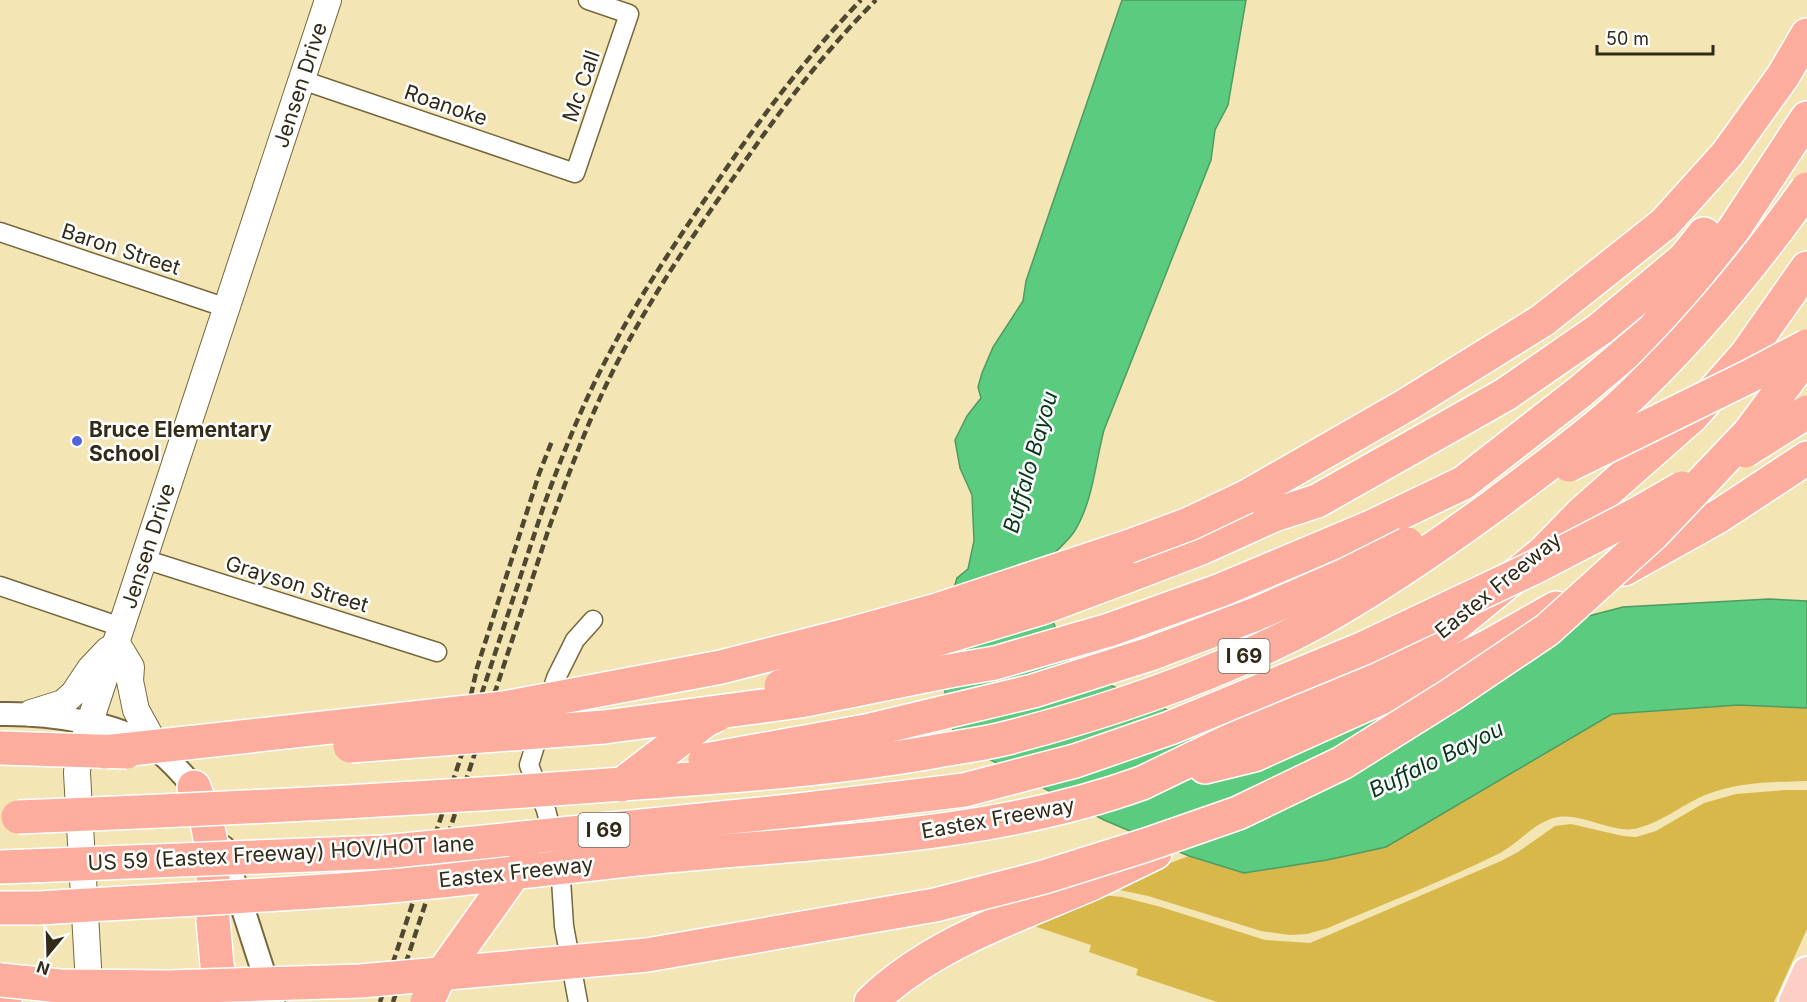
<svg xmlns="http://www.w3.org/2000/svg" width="1807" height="1002" viewBox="0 0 1807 1002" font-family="Inter,sans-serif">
	<rect width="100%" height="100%" fill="#f4e5b5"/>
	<path fill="#d9b84b" d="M1738,705l69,3v73c-33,1 -68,1 -99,13 -24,9 -43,27 -70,34 -24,7 -54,-15 -80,-11 -23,4 -39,26 -58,36 -56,28 -115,50 -172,75l-21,6 -17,1 -29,-4 -113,-35 -42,-9 83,-31 55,17 142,-26 226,-133z
		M1785,790h22v139l-33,73h-557l-81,-27 2,-6 -49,-17 2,-7 -69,-23 69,-28 31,3 39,10 104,33 45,3 191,-82 17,-9 37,-26 16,-2 52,12 13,1 20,-6 48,-28 32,-9z"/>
	<path fill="#5bcb80" stroke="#4e9b61" stroke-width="1.5" d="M1122,0h124l-18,105 -13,25 -4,30 -107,270c-9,34 -11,72 -30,102 -10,14 -27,27 -40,40l37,96 119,52 433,-113 146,-8 38,2v107l-69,-3 -126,9 -226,133 -59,13 -83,13 -55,-17 -85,-36 -149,-79 -19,-93 21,-70 11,-9 6,-28 -2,-46 -12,-27 -5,-28 12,-24 14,-18 -3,-11 4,-14 11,-26 30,-46 3,-20z"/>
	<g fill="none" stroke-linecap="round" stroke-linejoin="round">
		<g stroke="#76683c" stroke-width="21">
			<path id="minor" d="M302,80l273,93 54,-159 -41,-14
				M0,232l227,76
				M144,559l293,93
				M0,586l121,41
				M578,1002l-14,-76 -4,-62 -14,-54 -17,-45 27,-87 19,-38 18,-20"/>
		</g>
		<g stroke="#76683c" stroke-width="26">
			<path id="tertiary" d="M0,714c46,-1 119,8 157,36 17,13 32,31 45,47
				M223,847l50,155"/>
		</g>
		<g stroke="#76683c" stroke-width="28">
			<path id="secondary" d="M116,642l15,25 -1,14 6,29 22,40
				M31,713l32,-10 11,-10 16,-24 18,-19
				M90,1002l-13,-229 1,-15 250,-758"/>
		</g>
		<g stroke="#fff" stroke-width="32">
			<path id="primary" d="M1793,1002l14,-31"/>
		</g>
		<g stroke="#fff" stroke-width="36">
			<path id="motorway" d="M1246,497l162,-93 135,-84 121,-96 63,-70 56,-78 24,-41
				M1624,569l95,-53 88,-58
				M1125,577l76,-29 73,-33 43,-14 189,-107 94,-65 84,-70 20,-25
				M949,671l46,-8 114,-33 112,-40 150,-63 92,-44 118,-92 72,-61 81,-101 73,-111
				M1205,767l49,-12 160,-72 75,-37 67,-38
				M1142,783l255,-123 58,-35 88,-72 39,-40 110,-97 54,-61 61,-87
				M194,787l13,36 6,30v67l4,45 10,37
				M0,867l28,-1
				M0,908h38
				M0,998l5,4
				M871,1002c61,-59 146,-86 222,-119 21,-10 41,-20 62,-30"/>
		</g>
		<use href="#minor" stroke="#fff" stroke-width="18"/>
		<use href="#tertiary" stroke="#fff" stroke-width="22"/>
		<use href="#secondary" stroke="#fff" stroke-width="26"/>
		<use href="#primary" stroke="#fdcec4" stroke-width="28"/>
		<use href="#motorway" stroke="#fcad9d" stroke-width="33"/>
		<path stroke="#4f4730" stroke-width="4.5" stroke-dasharray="9 4.5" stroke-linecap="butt" d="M465,722l12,-54 62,-194 13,-33
			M380,1002l164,-497c19,-52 39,-102 65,-151 31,-59 68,-114 106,-169 44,-65 91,-128 146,-185
			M393,1002l156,-474c18,-50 36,-99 59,-147 35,-72 80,-139 126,-204 43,-63 88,-123 142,-177"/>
		<g stroke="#fff" stroke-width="36" stroke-linecap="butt">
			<path id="motorway-bridge" d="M1745,451l62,-39
				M1569,465l181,-89 57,-30
				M781,686l261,-78 83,-31
				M350,746l254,-19 196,-26 149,-30
				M0,748l127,4
				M104,752l400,-44 217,-41 126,-32 90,-25 193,-64 59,-22 57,-27
				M705,760l161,-29 167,-40 117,-37 106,-40 89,-39 62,-31
				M621,785l85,-65 11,-5
				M18,817c206,-8 412,-18 617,-34 100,-7 199,-14 297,-31 26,-5 53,-8 79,-15 103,-27 213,-65 307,-116 61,-34 119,-74 175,-115 42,-32 86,-63 125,-98 71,-66 133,-140 189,-219
				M28,866l356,-14 415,-42 165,-20 111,-29 95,-33 194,-80 171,-81 102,-53 45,-26
				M38,908c114,-7 227,-12 341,-21 93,-8 185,-21 278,-30 163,-16 330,-18 485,-74
				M0,980l60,6 109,1 192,-6 286,-26 288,-50 109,-28 102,-32 92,-32 104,-50 110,-69 95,-64 106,-96 96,-101 58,-78
				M427,1002l10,-21 75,-105 14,-12"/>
		</g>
		<use href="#motorway-bridge" stroke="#fcad9d" stroke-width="33"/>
	</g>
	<circle fill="#5064d9" stroke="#fff" stroke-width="2" cx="77" cy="441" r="6"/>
	<g text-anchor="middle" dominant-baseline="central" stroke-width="5" stroke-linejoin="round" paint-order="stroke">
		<g fill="#fff" stroke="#6f6b5d" stroke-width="1.5">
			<rect x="1218.5" y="639" width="51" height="34" rx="4.5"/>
			<rect x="578.5" y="813" width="51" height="34" rx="4.5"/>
		</g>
		<g font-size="20" font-weight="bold" fill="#312b18">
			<text x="1244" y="656">I 69</text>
			<text x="604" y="830">I 69</text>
		</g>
		<g font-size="21" fill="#312b18" stroke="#fff">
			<text transform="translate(300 85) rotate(-72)">Jensen Drive</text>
			<text transform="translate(581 86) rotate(-71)">Mc Call</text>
			<text transform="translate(446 105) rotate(19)">Roanoke</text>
			<text transform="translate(121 249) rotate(18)">Baron Street</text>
			<text transform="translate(148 546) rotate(-72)">Jensen Drive</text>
			<text transform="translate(297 584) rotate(17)">Grayson Street</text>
			<text transform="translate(1498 585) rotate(-39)">Eastex Freeway</text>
			<text transform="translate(998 818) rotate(-10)">Eastex Freeway</text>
			<text transform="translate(281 853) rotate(-3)">US 59 (Eastex Freeway) HOV/HOT lane</text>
			<text transform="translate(516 872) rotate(-6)">Eastex Freeway</text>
		</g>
		<g font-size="21" font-weight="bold" fill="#312b18" stroke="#fff" text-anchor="start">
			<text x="89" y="429">Bruce Elementary<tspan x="89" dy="24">School</tspan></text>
		</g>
		<g font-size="22" font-style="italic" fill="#07371a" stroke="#fff">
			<text transform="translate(1030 462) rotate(-74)">Buffalo Bayou</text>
			<text transform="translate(1436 759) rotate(-26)">Buffalo Bayou</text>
		</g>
	</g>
	<g transform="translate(48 954) rotate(199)" stroke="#ffffff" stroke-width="4.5" paint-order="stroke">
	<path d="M0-4.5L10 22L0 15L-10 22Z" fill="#312b18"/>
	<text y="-9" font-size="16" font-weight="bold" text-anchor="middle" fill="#312b18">N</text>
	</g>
	<path d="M1597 45v9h116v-9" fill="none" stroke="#312b18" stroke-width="3"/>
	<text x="1606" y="45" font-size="18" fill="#312b18" stroke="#ffffff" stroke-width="4.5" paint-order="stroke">50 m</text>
</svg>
